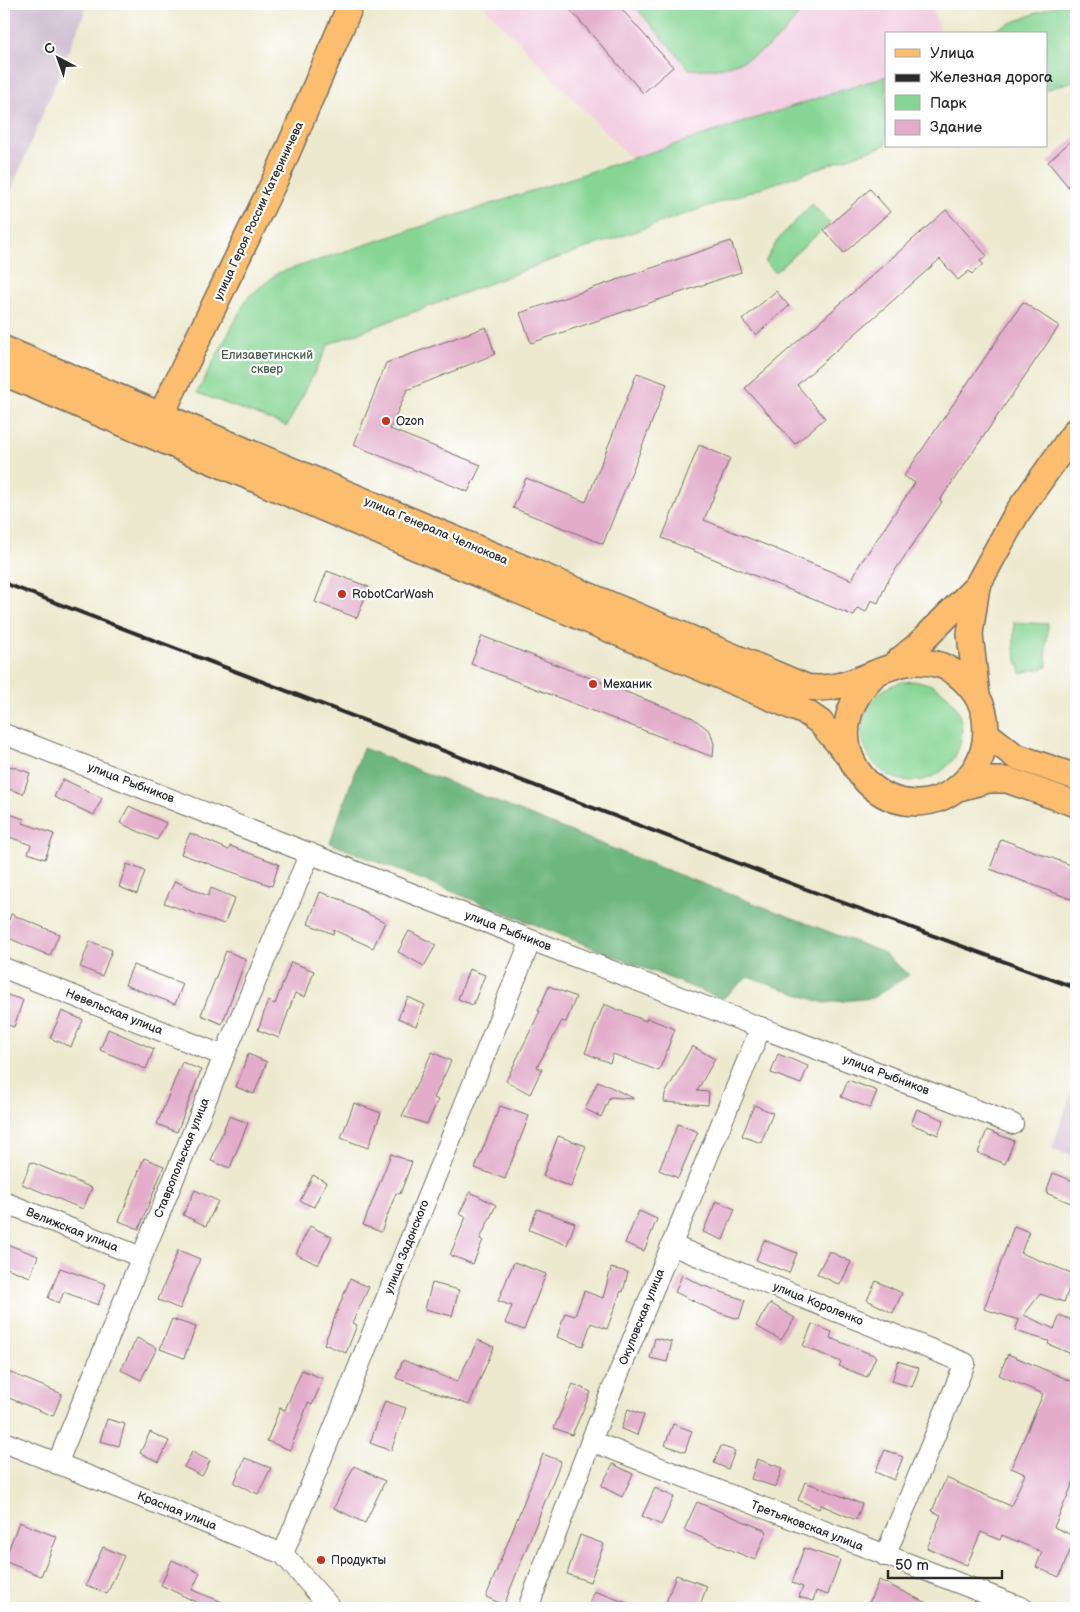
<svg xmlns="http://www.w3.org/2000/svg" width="1080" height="1612" viewBox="0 0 1080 1612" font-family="'Balsamiq Sans',sans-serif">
	<rect width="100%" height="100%" fill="#fff"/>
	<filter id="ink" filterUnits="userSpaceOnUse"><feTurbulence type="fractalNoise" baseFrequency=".02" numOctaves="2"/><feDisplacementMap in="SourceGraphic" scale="10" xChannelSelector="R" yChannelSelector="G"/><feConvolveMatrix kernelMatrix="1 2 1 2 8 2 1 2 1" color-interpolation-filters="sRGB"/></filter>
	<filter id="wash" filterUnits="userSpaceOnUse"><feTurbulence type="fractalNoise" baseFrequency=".0096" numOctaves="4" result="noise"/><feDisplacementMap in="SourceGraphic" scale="20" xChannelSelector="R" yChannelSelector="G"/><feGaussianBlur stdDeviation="1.12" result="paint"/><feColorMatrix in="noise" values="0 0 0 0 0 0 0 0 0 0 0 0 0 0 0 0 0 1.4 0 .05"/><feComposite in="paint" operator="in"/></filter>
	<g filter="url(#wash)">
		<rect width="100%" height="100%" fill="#ede9cf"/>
		<path fill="#f2cfe2" d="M482,4h450l9,30h-55v42l-254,84z"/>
		<path fill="#cfbdd0" d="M4,4h84l-84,204z
			M1076,1080v77l-24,-8z"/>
		<path fill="#87d594" stroke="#598060" d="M633,4h173c-29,44 -63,68 -117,65z
			M1059,4h17v76l-30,10v-56h-63z
			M886,76v69l-337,116 -220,83 -42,82 -90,-33 50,-95 31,-25z
			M812,204l18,19 -55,49 -10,-10 13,-23z
			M1014,622l34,2 -2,26 1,17 -26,6 -7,-24z
			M862 731a50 50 0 1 1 100 0a50 50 0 1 1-100 0Z"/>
		<path fill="#6db67e" stroke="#4c7054" d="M363,748l293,118 226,86 27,23 -37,23 -48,5 -76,-26 -26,22 -392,-156z"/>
		<g id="blocks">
			<path fill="#e2acca" d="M565,4h52l56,63 -30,26z
				M1076,136v60l-28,-34z
				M870,189l20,23 -46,41 -20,-23z
				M946,210l41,46 -7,5 3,3 -11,10 -3,-3 -11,9 -18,-21 -143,126 28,33 -30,26 -50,-56z
				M731,241l10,31 -210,71 -11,-30z
				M776,291l13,15 -33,29 -14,-15z
				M1023,302l36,24 -119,174 2,2 -55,80 -9,21 -7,-3 -5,12 -9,-4 -3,8 -192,-78 37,-93 31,13 -26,62 148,60 6,-13 57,-84 -11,-7z
				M486,327l9,27 -88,36 -17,39 91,36 -13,27 -114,-47 32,-82z
				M637,373l30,11 -64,160 -90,-36 13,-30 60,24z
				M327,571l42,16 -12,31 -42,-16z
				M482,636l211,82 17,13 4,13 -1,13 -242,-93z
				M10,766l20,7 -7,21 -19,-7z
				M63,779l39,19 -8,17 -40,-18z
				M129,806l37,17 -9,17 -37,-17z
				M4,812l20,7 -1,4 31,11 -9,25 -17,-6 3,-8 -27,-10z
				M190,833l39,17 1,-4 49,18 -7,22 -91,-32z
				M1001,839l75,28v19l-5,13 -81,-30z
				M127,864l18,7 -8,23 -18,-7z
				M175,881l33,15 3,-8 24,10 -11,26 -60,-21z
				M320,892l25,9v2l40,19 -12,26 -39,-18 -1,4 -25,-10z
				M11,914l48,20 -9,22 -46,-20z
				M409,931l27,14 -12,21 -26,-14z
				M90,941l22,9 -10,26 -22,-9z
				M226,951l20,8 -24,65 -21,-9z
				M291,962l23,9 -9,26 -10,-4 -16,45 -21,-8 10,-29 7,3z
				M133,965l50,19 -8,20 -50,-19z
				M469,969l16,6 -12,30 -15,-6z
				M549,986l27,11 -10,25 -4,-1 -25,46 5,2 -12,25 -24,-13 34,-70h-2z
				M4,994l19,6 -9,27 -10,-3z
				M408,997l17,8 -9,21 -18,-8z
				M604,1004l42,17 1,-3 28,11 -16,42 -46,-17 -3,9 -25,-10z
				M62,1011l21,9 -12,27 -21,-9z
				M108,1029l46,20 -8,20 -46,-19z
				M692,1046l23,13 -18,32 12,1 -1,13 -44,-3 1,-8z
				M432,1052l19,9 -17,37 4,2 -11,24 -25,-8z
				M248,1054l19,8 -13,32 -18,-7z
				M778,1054l30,12 -7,18 -30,-11z
				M182,1062l19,8 -24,62 -20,-8z
				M848,1080l29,11 -7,17 -29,-11z
				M598,1081l35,17v1l-23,-2 -9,20 -16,-8z
				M354,1103l27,10 -13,35 -27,-10z
				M754,1105l19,8 -12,30 -19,-7z
				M500,1106l29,10 -24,63 -30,-11z
				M917,1109l27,11 -6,15 -27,-11z
				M229,1116l19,7 -18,45 -19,-7z
				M678,1124l20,8 -20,46 -19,-8z
				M987,1130l27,11 -9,23 -27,-11z
				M558,1136l28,10 -15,41 -28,-11z
				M391,1154l21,8 -12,32 -4,-1 -15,39 -18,-7z
				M144,1158l20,8 -25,63 -20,-8z
				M31,1162l61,26 -9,21 -61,-25z
				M1053,1173l23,9v23l-30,-12z
				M313,1175l13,7 -12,25 -14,-6z
				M195,1190l23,11 -12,25 -23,-11z
				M470,1192l26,13 -16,34 3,1 -10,24 -23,-9 16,-38 -7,-3z
				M716,1201l19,8 -12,31 -20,-8z
				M537,1209l38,14 -8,22 -38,-15z
				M639,1211l18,8 -13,32 -19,-8z
				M310,1226l22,11 -14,28 -22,-11z
				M1014,1226l15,6 -8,21 55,22v17l-7,-3 -5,13 -24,-8 -16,21 30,14 6,-14 16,7v34l-28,-12 1,-3 -34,-10 4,-11 -35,-11z
				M764,1240l33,13 -8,20 -33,-13z
				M4,1243l34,13 -8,21 -26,-10z
				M178,1250l22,9 -20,50 -22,-9z
				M829,1251l22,11 -11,23 -23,-11z
				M514,1262l32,12 -22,56 -19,-7 7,-17 -14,-5z
				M60,1268l46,16 -8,21 -34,-13 -5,11 -11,-5z
				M611,1268l17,4 -5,20 -2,-1 -14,38 -16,-6 -8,23 -26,-9 8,-24 10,3 9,-25 19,7z
				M682,1275l19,10 44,15 -6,19 -25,-8 -39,-19z
				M350,1279l19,8 -17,36 5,2 -11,28 -22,-9z
				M876,1281l26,12 -9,20 -26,-13z
				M432,1283l27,7 -7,26 -27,-7z
				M770,1303l25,15 -14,22 -25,-14z
				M172,1319l24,8 -12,31 -24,-9z
				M812,1324l20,8 -2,6 46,18 -9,21 -28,-11 2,-4 -38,-16z
				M137,1338l20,10 -16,32 -20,-10z
				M655,1338l17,4 -5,20 -17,-4z
				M478,1340l16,7 -25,58 -73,-27 7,-18 54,22z
				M1008,1354l68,29v93l-22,51 22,10 -17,40 -23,-10 6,-15 -40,-17 -2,5 -19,-8 -14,33 -40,-17 14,-33 -9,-4 14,-33 65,28 14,-32 -14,-6 32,-74 -44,-19z
				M898,1361l21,7 -7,19 -20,-6z
				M4,1370l58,24 -9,22 -49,-20z
				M302,1370l21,9 -11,26 -4,-2 -18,47 -23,-9 13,-33 5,2z
				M573,1384l18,8 -19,43 -18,-7z
				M385,1401l21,7 -15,43 -21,-8z
				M628,1409l16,6 -7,20 -16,-6z
				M107,1419l18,5 -6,22 -19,-5z
				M673,1424l19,7 -7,21 -20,-7z
				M150,1432l19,9 -10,21 -19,-9z
				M721,1446l14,5 -7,18 -14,-6z
				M885,1450l18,7 -9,23 -19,-8z
				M192,1452l18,9 -8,15 -18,-9z
				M543,1454l18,7 -57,144 -18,-8z
				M245,1458l26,10 -13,26 -24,-11z
				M757,1459l25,9 -6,19 -25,-8z
				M613,1464l20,10 -11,23 -21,-11z
				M354,1466l31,15 -20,42 -31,-15z
				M805,1482l57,22 -6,16 -35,-15 -2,4 -21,-9z
				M655,1488l19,9 -13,28 -19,-9z
				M697,1502l70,29 -12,29 -71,-30z
				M19,1522l38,15 -16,39 -37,-15z
				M580,1535l24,9 -14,38 -23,-8z
				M103,1547l21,9 -17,38 -21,-9z
				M804,1548l36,12 -12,35 -12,-4 -3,10 -14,-4 4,-10 -11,-4z
				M172,1560l28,13 -8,17 46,18h-30l-47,-23z
				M676,1575l31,11 -8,22h-35z
				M879,1580l58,28h-57l-11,-5z
				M594,1591l44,16v1h-41l-8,-3z"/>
		</g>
	</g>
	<g filter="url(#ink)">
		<use href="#blocks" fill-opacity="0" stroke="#6f6e64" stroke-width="1"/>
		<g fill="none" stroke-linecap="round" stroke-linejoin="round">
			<g stroke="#6f6e64" stroke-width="22">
				<path id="minor" d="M4,734l527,206 482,184
					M4,968l220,88
					M4,1202l137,55
					M671,1245l294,118 -80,193
					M591,1441l432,167
					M4,1442l279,112 48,54
					M57,1464l167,-408 86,-203
					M283,1554l248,-614
					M528,1608l63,-167 170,-414"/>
			</g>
			<g stroke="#6f6e64" stroke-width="28">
				<path id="major" d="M4,349l802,338c54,8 83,-37 134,-22 21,7 42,31 45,53 3,24 -2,44 -19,62 -64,67 -169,-27 -93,-104
					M4,373l803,340 13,9 30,35
					M161,415l116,-239 74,-172
					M977,586l-7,48 7,62
					M895,664l23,-19 59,-59 40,-73 59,-83
					M987,734l28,22 61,21
					M959,788l30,-8h18l69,24"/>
			</g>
			<use href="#minor" stroke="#fff" stroke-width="20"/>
			<use href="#major" stroke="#fcbd6e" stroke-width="25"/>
			<path stroke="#2b2b2b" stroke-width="4" d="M4,583l799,305 273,100"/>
		</g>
	</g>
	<g fill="#c8321e" stroke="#fff" stroke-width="2">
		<circle cx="386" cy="421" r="5"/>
		<circle cx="342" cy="594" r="5"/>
		<circle cx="593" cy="684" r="5"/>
		<circle cx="321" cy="1560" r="5"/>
	</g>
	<g text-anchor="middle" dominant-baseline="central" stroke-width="4.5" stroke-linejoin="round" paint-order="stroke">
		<g font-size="12" fill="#2b2b2b" stroke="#fff">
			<text transform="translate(259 211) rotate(-65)">улица Героя России Катериничева</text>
			<text transform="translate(436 531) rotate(23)">улица Генерала Челнокова</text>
			<text transform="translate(131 783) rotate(21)">улица Рыбников</text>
			<text transform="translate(508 931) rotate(21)">улица Рыбников</text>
			<text transform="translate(114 1012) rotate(22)">Невельская улица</text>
			<text transform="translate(886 1075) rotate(21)">улица Рыбников</text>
			<text transform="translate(182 1158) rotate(-68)">Ставропольская улица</text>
			<text transform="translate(72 1230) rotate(22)">Велижская улица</text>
			<text transform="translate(407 1247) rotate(-68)">улица Задонского</text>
			<text transform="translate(818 1304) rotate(22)">улица Короленко</text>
			<text transform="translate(642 1317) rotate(-68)">Окуловская улица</text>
			<text transform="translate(177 1511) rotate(22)">Красная улица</text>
			<text transform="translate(807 1526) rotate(21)">Третьяковская улица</text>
		</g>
		<g font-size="12" fill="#475e4a" stroke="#fff">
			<text x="267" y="355">Елизаветинский<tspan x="267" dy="14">сквер</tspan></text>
		</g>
		<g font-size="12" fill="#2b2b2b" stroke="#fff" text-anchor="start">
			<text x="396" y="421">Ozon</text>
			<text x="352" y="594">RobotCarWash</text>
			<text x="603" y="684">Механик</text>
			<text x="331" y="1560">Продукты</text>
		</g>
	</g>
	<rect width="1080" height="1612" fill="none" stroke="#fff" stroke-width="20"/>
	<rect x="885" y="32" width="162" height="115" fill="#ffffff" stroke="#aaaaaa"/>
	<rect x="895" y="49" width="25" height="8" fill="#fcbd6e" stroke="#aaaaaa"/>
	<text x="930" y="58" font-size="15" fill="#2b2b2b">Улица</text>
	<rect x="895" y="74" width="25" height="8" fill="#2b2b2b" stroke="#aaaaaa"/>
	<text x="930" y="82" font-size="15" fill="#2b2b2b">Железная дорога</text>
	<rect x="895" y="95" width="25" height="15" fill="#87d594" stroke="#aaaaaa"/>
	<text x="930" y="108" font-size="15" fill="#2b2b2b">Парк</text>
	<rect x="895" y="120" width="25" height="15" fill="#e2acca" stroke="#aaaaaa"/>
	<text x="930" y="132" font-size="15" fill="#2b2b2b">Здание</text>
	<g transform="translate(58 58) rotate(319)" stroke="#ffffff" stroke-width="4" paint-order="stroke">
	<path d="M0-4L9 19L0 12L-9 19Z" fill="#2b2b2b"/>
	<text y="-8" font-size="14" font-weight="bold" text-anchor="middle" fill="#2b2b2b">С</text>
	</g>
	<path d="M888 1570v8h114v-8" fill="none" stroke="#2b2b2b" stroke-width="2.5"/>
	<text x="895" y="1570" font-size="15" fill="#2b2b2b" stroke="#ffffff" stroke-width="4" paint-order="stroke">50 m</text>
</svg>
